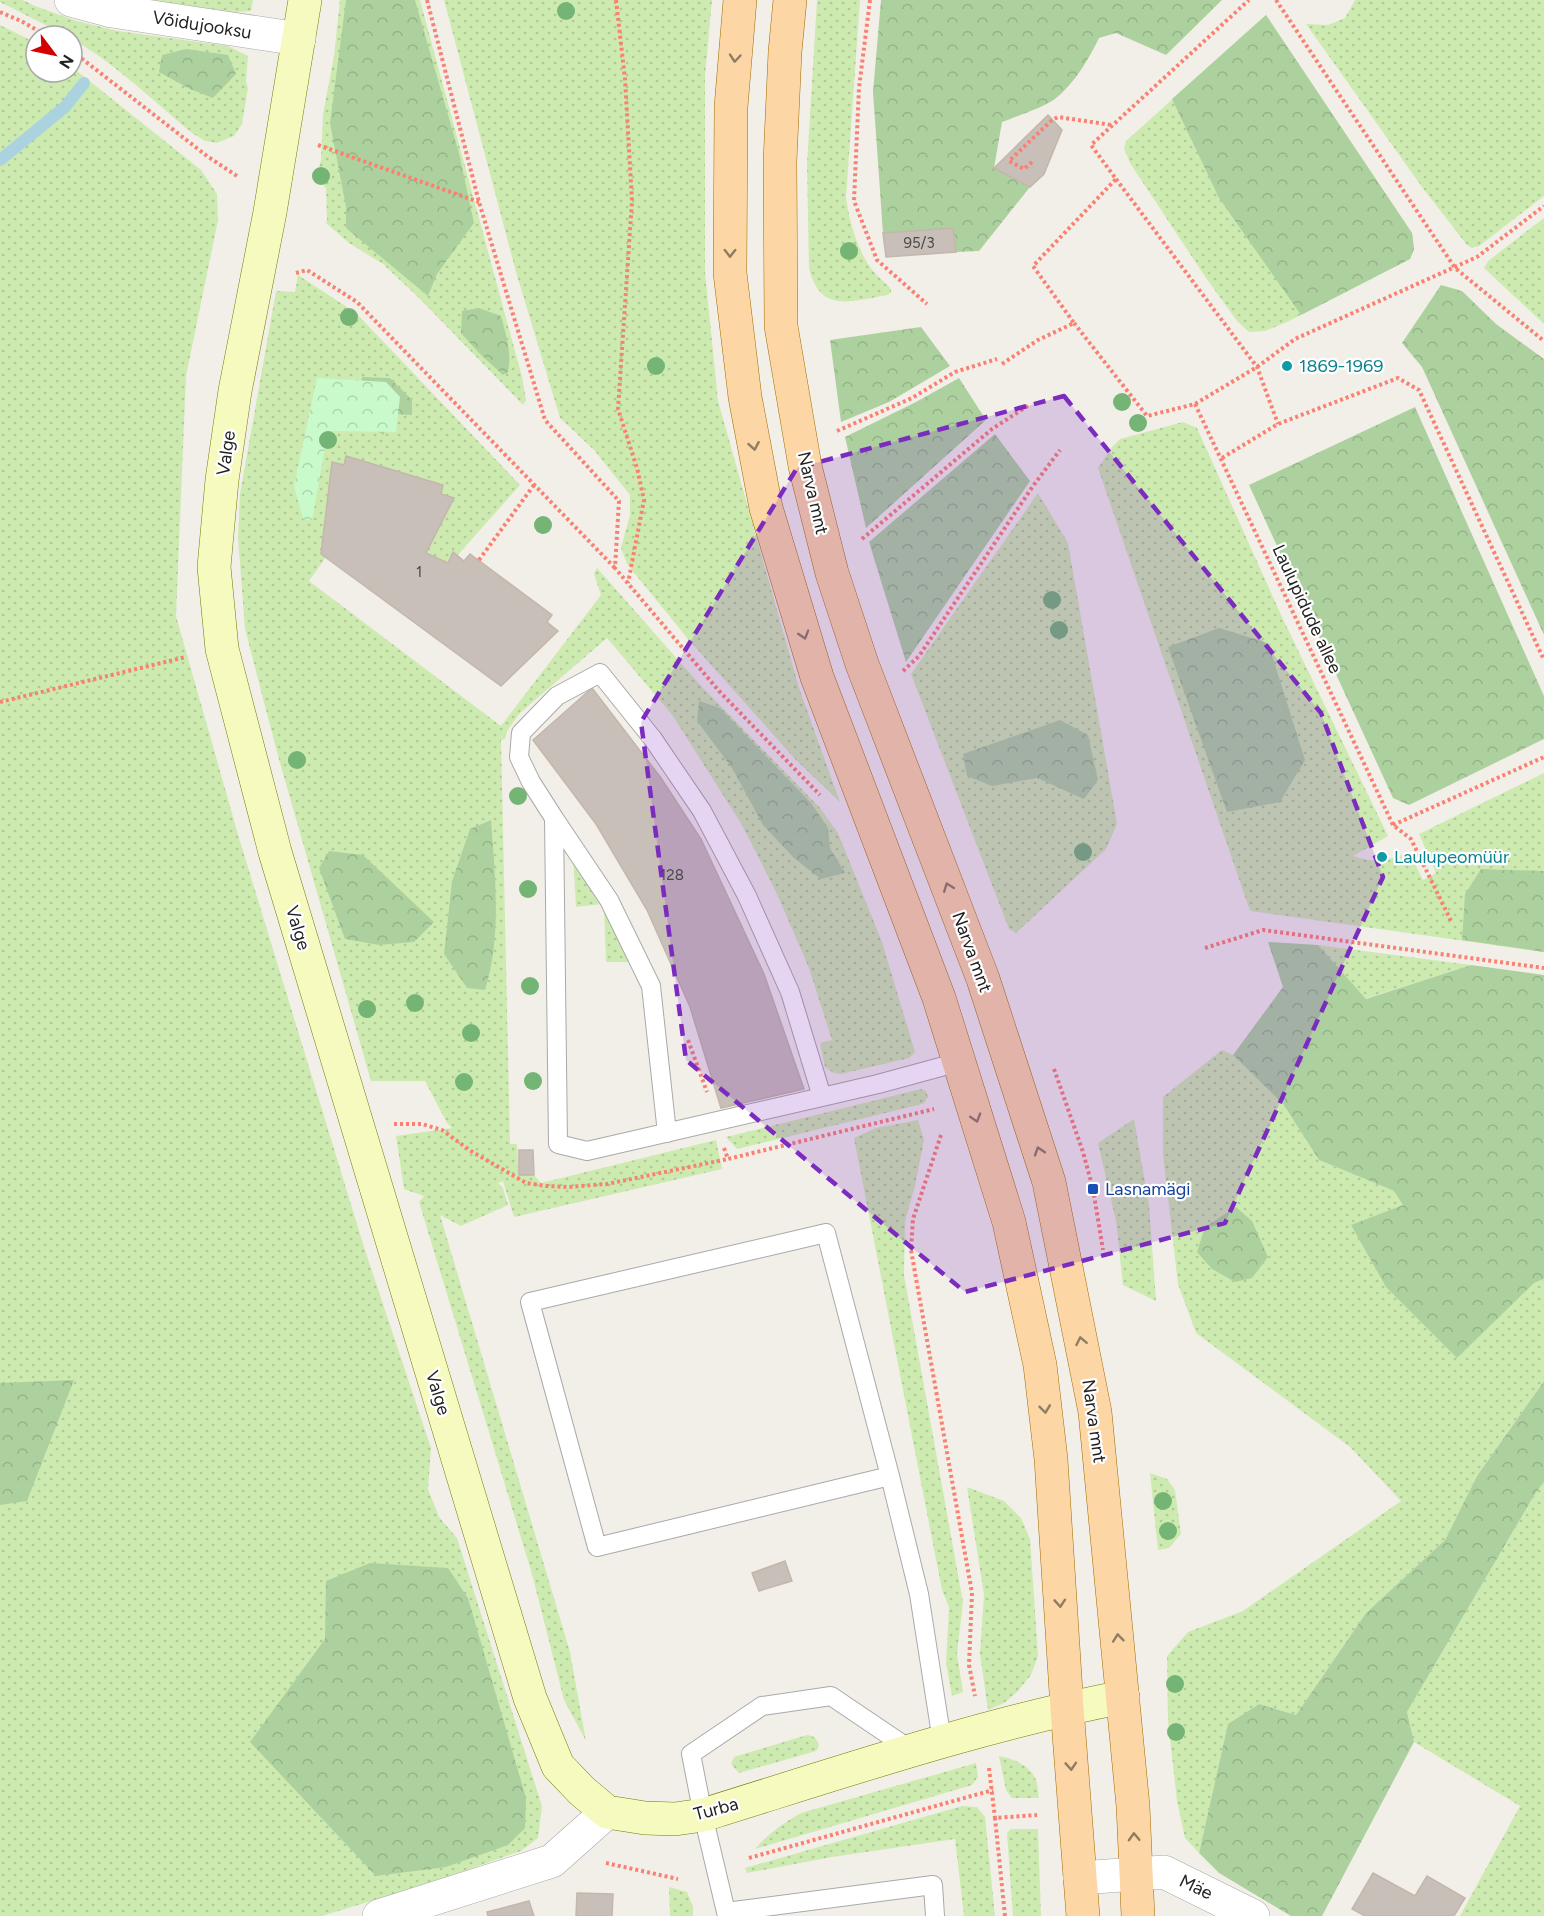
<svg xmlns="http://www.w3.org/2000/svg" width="1544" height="1916" viewBox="0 0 1544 1916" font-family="Figtree,sans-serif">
	<defs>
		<pattern id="grass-dots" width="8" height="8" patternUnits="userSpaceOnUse" patternTransform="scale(1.5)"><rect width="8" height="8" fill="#cdebb0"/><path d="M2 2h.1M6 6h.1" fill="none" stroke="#b0c997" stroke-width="1.8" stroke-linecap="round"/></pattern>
		<pattern id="forest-crowns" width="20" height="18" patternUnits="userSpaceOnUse" patternTransform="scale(1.5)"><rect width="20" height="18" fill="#add19e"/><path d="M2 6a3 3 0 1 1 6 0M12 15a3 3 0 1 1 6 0" fill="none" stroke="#95b388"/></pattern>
		<pattern id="park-crowns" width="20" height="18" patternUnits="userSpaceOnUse" patternTransform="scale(1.5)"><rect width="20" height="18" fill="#c8facc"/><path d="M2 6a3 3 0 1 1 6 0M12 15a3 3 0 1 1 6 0" fill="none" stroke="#acd6af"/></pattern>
	</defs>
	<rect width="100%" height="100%" fill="#f2efe9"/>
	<path fill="url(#grass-dots)" d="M0,0h23l12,6 42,15 41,10 110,15 20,10 -2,25 2,7 -6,36 -8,12 -17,7 -12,-2 -13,-8c-36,-30 -80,-72 -120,-94v-3h-5l-67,-34z
		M149,0h104l-2,11 -15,1z
		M340,0h80l102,377 4,23 -3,5 -103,-106 -37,-35 -34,-21 -23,-20 1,-3 -1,-32 -10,-10 5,-18 2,-46 11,-58z
		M444,0h268l-7,76v196l13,129 81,287 41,114 -44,-42 -108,-121 -61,-75 -6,-16 9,-33v-20l-36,-45 -34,-32 -44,-146z
		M817,0h43l-14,197c3,24 12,56 28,75 5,6 12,11 17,17v3l-3,3c-37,6 -68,19 -79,-27l-2,-104z
		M1355,0h189v196l-65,50 -7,2 -5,-3 -45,-58 -116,-163 22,1 17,-7z
		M1266,15l146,218 2,16 -4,10 -123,63 -22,9 -16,1 -12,-11 -33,-46 -74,-112 -6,-15 2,-7z
		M0,25l36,18v29h36v-5l129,103 16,24 1,26 -32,156 -10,240 63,222 125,409 67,201 -3,41 11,28 18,21 85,268 -4,32 -17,13 -91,32 -108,33h-322z
		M1544,218v106l-60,-56 4,-7z
		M298,275l58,38 164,172 -63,71 -4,-3 -5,10 -22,-10 28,-55 -13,-4 2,-9 -97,-28 -2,8 -12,-3 -11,92 5,3 -17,24 192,145 100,-131 -7,-21 3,-6 105,119 118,121 18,25 44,109 33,110 -6,6 -68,16 -7,-1 -9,-6 -5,-24 12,-3 -23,-72 -32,-74 -35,-69 -69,-109 -66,-78 -87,75 -13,18 -2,8 -4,1 9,404h7l2,31h15l7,8 175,-43 6,29 -208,48 -11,-36 -5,2 5,5 5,17 -47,21 -21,-11 130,437 16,89 -22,-41 -32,-126 -113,-372 5,-6 -20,-7 -8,-53 56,-8 -5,-5 -22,-42h-54l-93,-325 -33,-127 -7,-91 2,-44 36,-203 19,1z
		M1183,422l14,6 85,189 106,219 -35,20c24,8 33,5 56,-4l14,28 13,-7 -17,-39 125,-61v179l-294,-41 -152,-443 14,-21 8,-8z
		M1038,493l30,50 49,281 -11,25 -90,84 -7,-4 -98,-255z
		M573,855l29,49 -26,3z
		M604,908l27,54h-25z
		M1318,945l153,20 -106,34z
		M1222,1050l11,5 50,49 36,56 75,31 10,14 -53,21 183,57 10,-4v102l-67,95 -32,64 -79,73 -70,102 -37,-11 -31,21 -29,128 -14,-15 -8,-37 -9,-80 -1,-65 21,-24 55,-21 158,-110 -51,-54 -154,-114 -18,-49 -15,-130v-57z
		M921,1089l5,2 2,6 -4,6 -6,2 -181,44 -11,-12z
		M1134,1119l15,86 7,96 -33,-16 -7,-64 -18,-78z
		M918,1120l6,20 -9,46 -10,35 -1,54 59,327 -6,52 6,38 -11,4 -6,-33 3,-56 -7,-17 -88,-452 22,-10z
		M1150,1473l17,6 8,11 6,44 -12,14 -11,2z
		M1544,1482v434h-84l60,-110 -106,-64 -7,-30 128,-218z
		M967,1487l37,14 17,17 9,21 8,117 -7,19 -14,17 -13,11 -16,7 -8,-56 4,-59z
		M807,1735c8,1 10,4 12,11l-3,5 -77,22 -8,-9 3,-7 3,-1z
		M999,1756c13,2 30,9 36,22 3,5 3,14 4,20h-27l-6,-8z
		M976,1763l2,14 -6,8 -217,64c13,-15 28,-26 46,-36z
		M962,1806l15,1 8,10 10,99h-31l-9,-77 -123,18 -85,16 -2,-5z
		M1011,1829h27l3,87h-28l-6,-83z
		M669,1887l18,5 6,15v9h-23z"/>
	<path fill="url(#forest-crowns)" d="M346,0h69l44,153 15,70 -37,51 -9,22 -82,-68v-21l-16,-84z
		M881,0h341l-56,55 -50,-22 -17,5c-10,21 -25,46 -44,61 -13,9 -38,17 -53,23l-8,46 36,19 -51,64 -23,1 -3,-24 -70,5 -10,-141z
		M1266,15l146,218 2,16 -4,10 -109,56 -82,-117 -47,-99z
		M186,49l42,6 8,19 -23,24 -23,-9 -31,-17 3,-17z
		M1441,285l21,6 34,33 48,35v276l-122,-268 -20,-24z
		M479,308l22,8c5,19 11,36 7,56l-5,3 -23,-21 -19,-21 1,-22z
		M921,327l29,39 -61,36 -48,20 -11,-82z
		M362,377l28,1 22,22v15l-24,-1 -4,21 -21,-12 -3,-18z
		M959,378l27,42 -120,108 -21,-91 71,-35z
		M1415,407l129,289v43l-135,66 -16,-7 -144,-313z
		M995,434l35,47 -124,181 -37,-120z
		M1219,628l49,15 37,117 -25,42 -53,10 -59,-165z
		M699,701l21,7 91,95 17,25 2,20 15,25 -24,6 -27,-21 -31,-33 -31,-57 -35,-47z
		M1060,720l28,15 10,45 -14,19 -47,-21 -45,8 -25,-10 -4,-22z
		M491,820c4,56 11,115 -6,170l-18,-2 -23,-34 8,-73 18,-52z
		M329,851l34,4 71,67 -20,20 -35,3 -34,-6 -26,-71z
		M1481,869l63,2v81l-82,-12 3,-46z
		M1268,942l50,3 48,54 105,-34 73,10v304l-10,4 -77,75 -71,-71 -35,-62 52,-20 -9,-14 -75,-31 -36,-56 -50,-49 50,-68z
		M1236,1207l16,14 16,36 -16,21 -17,4 -23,-13 -15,-17 8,-25z
		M74,1380l-47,121 -27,4v-122z
		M1544,1381v101l-9,12 -128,218 7,30 -92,174h-31l-72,-43 -20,-20 29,-129 31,-20 37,11 70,-102 79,-73 32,-64z
		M370,1563l78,5 20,30 58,200 -1,30 -17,17 -62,22 -70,9 -126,-134 75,-103 1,-58z"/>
	<path fill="url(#park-crowns)" d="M317,378l69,4 14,15 -4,35 -68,-1 -16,89 -9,-1 -9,-33z"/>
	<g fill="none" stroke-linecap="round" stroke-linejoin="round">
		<path stroke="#aad3df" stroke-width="12" d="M0,160l65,-53 19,-24"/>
	</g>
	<path fill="#c7bfb8" stroke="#c4b6ab" stroke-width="1.5" d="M1048,115l14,15 -18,44 -14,13 -36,-19z
		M953,228l3,24 -70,5 -3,-24z
		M346,456l97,29 -2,9 13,4 -28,55 22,10 5,-11 11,9 6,-7 82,61 -5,7 11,9 -57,55 -180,-132 11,-92 12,3z
		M592,688l69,90 40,61 63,135 40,115 -83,19 -31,-101 -43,-97 -51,-86 -63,-84z
		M519,1150h14l1,25h-15z
		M785,1561l7,20 -33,10 -7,-18z
		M1373,1873l42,23 12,-20 38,22 -11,18h-89l-13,-7z
		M577,1893l36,1 -1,22h-36z
		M529,1901l5,15h-46l-1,-4z"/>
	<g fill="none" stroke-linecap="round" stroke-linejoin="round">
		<g stroke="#a9a9a9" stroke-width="20">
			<path id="lane" d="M554,818l-23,-36 -12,-25 2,-24 36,-37 43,-23 53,66 49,72 45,85 43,96 32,105 56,-13 81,-22
				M667,1133l-16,-147 -42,-86 -55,-82 4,326 29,7 235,-54
				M890,1476l-293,71 -67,-245 296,-69 64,243 29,118 23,147
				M911,1750l-80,-54 -69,10 -71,48 12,61 23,97 207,-27 2,31"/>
		</g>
		<g stroke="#a9a9a9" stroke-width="34">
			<path id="street" d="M71,0l41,11 187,28
				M1080,1878l84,-6 89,44
				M379,1916l173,-55 55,-49"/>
		</g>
		<g stroke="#707d05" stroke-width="34">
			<path id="secondary" d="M305,0l-35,212 -35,179 -13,89 -8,87 8,82 53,203 255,846 28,68 24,25 25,21 38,6 30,1 28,-4c139,-43 277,-90 420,-118"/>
		</g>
		<g stroke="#a06b00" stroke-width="34">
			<path id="primary" d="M740,0l-9,107 -1,166 15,124 21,111 51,169 122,321 70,224 31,143 11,94 16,249 16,208
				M790,0l-5,52 -5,109 1,165 24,140 27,107 30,91 121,315 66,203 46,230 38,394 5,110"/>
		</g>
		<path stroke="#fa8072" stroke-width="4" stroke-dasharray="3 3" stroke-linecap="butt" d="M427,0l52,202 66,218 74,81 -4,67 104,123 101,104
			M616,0l9,79 7,122 -14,208 19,59 7,32 -16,83
			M870,0l-11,88 -5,113 23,59 50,44
			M1276,0l179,268 89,73
			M0,12l21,9 26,15
			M72,51l135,105 30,20
			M318,145l161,57
			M1032,162l-8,7 -15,-8 43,-41 6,-3 54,8
			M1116,179l141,188 21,57
			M296,273l11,-3 50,32 258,266
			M1074,323l73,93 48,-12 62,-37 38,-28 182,-82 67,-51
			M1002,364l36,-24 36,-17 -41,-57 83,-87 -25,-34 158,-145
			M1195,404l198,421 18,14 40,82
			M837,431l75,-33 43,-26 42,-13
			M1222,458l56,-34 120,-46 21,12 125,270
			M862,539l130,-110 37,-24
			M479,560l55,-75
			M903,671l16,-15 114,-170 27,-36
			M0,702l186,-45
			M1393,825l151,-68
			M1205,948l58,-18 281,38
			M688,1040l19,52
			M1054,1069l29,83 10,37 10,61
			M394,1124h28l20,6 29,21 55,32 20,3 23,1 38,-3 121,-25
			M941,1135l-28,84 -2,31 61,343 -3,72 6,31
			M724,1148l4,11 206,-50
			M989,1768l6,50
			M749,1858l244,-68
			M606,1863l72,16
			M1005,1916l-10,-98 42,-3"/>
		<use href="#lane" stroke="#fff" stroke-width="18"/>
		<use href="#street" stroke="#fff" stroke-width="33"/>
		<use href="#secondary" stroke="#f7fabf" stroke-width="33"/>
		<use href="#primary" stroke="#fcd6a4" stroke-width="33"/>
	</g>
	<g fill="#74b475">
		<circle cx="566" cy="11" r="9"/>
		<circle cx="321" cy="176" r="9"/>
		<circle cx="849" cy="251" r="9"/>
		<circle cx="349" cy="317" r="9"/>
		<circle cx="656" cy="366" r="9"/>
		<circle cx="1122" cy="402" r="9"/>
		<circle cx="1138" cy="423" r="9"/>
		<circle cx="328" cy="440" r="9"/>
		<circle cx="543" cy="525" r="9"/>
		<circle cx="1052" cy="600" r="9"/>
		<circle cx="1059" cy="630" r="9"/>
		<circle cx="297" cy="760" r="9"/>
		<circle cx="518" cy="796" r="9"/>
		<circle cx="1083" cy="852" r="9"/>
		<circle cx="528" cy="889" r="9"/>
		<circle cx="530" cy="986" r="9"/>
		<circle cx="415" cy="1003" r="9"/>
		<circle cx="367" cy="1009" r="9"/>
		<circle cx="471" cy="1033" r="9"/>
		<circle cx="533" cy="1081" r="9"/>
		<circle cx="464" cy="1082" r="9"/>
		<circle cx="1163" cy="1501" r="9"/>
		<circle cx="1168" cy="1531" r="9"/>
		<circle cx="1175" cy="1684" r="9"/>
		<circle cx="1176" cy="1732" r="9"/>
	</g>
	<defs><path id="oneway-chevron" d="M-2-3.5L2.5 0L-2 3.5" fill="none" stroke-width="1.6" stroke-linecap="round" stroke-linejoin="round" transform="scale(1.5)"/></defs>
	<g stroke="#8f7c63">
		<use href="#oneway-chevron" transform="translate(735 58) rotate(95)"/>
		<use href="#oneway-chevron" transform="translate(730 253) rotate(90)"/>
		<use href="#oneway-chevron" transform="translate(754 446) rotate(80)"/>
		<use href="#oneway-chevron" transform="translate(804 635) rotate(73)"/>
		<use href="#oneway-chevron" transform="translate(948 887) rotate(-111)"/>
		<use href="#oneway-chevron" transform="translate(976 1118) rotate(73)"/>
		<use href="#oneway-chevron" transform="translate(1039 1151) rotate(-108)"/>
		<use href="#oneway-chevron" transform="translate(1081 1341) rotate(-101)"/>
		<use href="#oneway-chevron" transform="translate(1045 1409) rotate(83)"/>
		<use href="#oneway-chevron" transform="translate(1060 1603) rotate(86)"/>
		<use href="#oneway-chevron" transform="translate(1118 1638) rotate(-96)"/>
		<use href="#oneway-chevron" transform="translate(1071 1766) rotate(86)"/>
		<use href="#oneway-chevron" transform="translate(1134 1837) rotate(-92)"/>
	</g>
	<path fill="#7b2cbf" fill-opacity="0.2" stroke="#7b2cbf" stroke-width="4.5" stroke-dasharray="12 8" stroke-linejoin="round" d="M1064,396l257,317 62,164 -158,346 -260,69 -279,-232 -45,-338 156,-254z"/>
	<g fill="#0f9aa8" stroke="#fff" stroke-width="2">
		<circle cx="1287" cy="366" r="6"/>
		<circle cx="1382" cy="857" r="6"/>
	</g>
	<rect fill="#1a4fb4" stroke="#fff" stroke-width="2" x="1087" y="1183" width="12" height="12" rx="3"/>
	<g text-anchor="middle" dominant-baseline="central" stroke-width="4.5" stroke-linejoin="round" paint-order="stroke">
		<g font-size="15" fill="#4b4948">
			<text x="919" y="243">95/3</text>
			<text x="419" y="572">1</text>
			<text x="672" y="875">128</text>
		</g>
		<g font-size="18" fill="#222" stroke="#fff">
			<text transform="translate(202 25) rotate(9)">Võidujooksu</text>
			<text transform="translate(226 453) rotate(-82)">Valge</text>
			<text transform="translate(813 493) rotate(77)">Narva mnt</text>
			<text transform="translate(1307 609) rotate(65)">Laulupidude allee</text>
			<text transform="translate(298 928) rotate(73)">Valge</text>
			<text transform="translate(972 952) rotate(70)">Narva mnt</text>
			<text transform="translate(438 1393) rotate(73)">Valge</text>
			<text transform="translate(1094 1421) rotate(82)">Narva mnt</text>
			<text transform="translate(716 1809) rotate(-15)">Turba</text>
			<text transform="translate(1196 1887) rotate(26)">Mäe</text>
		</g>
		<g font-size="18" fill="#0d838f" stroke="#fff" text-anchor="start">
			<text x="1299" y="366">1869-1969</text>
			<text x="1394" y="857">Laulupeomüür</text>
		</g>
		<g font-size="18" fill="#164399" stroke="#fff" text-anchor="start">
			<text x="1105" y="1189">Lasnamägi</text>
		</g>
	</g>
	<g transform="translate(54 54) rotate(122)"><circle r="28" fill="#ffffff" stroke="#a7a7a7" stroke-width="1.5"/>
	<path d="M0-4.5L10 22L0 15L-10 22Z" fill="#d40000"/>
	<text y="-9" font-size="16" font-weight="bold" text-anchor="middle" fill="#222222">N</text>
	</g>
</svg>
